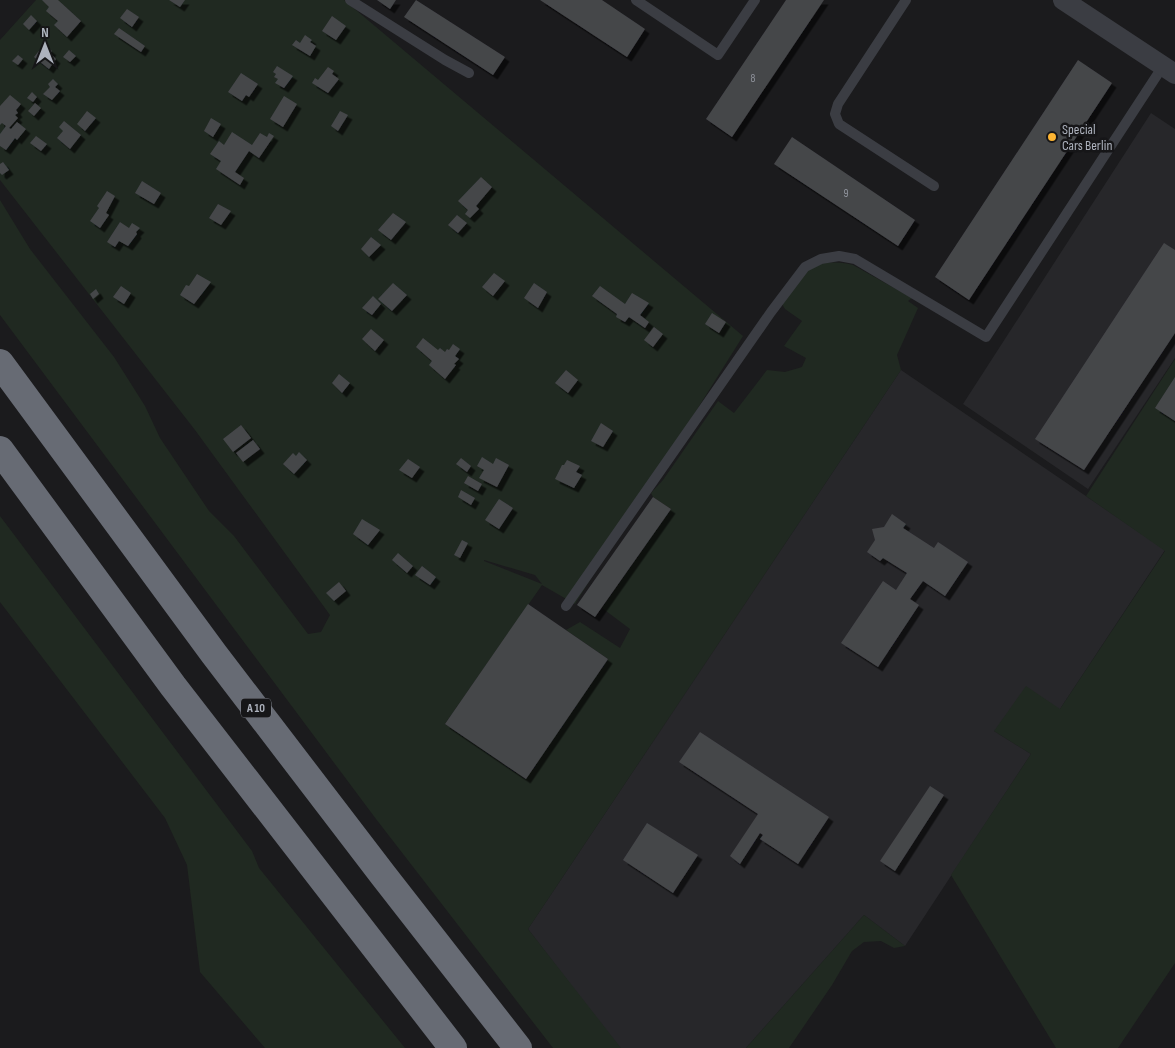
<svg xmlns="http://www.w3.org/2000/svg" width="1175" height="1048" viewBox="0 0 1175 1048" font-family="'Sofia Sans Condensed',sans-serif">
	<defs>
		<filter id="shadow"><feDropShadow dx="4.5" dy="4.5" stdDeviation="0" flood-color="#0009"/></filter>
	</defs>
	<rect width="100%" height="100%" fill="#1b1b1d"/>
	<path fill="#27272a" d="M1151,113l24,16v229l-87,131 -125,-85z
		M901,370l264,180 -105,159 -66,22 37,23 -126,192 -41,-31 -118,133h-127l-91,-119z"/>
	<path fill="#202921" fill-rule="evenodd" d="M36,0h308l399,336 -168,268 -33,-19 -97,139 80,55 83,-120 -42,-29 14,-8 40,26 10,-19 -28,-21 69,-99 -18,-12 -2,-4 12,-13 55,-79 16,12 33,-43 18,2 17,-5 4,-9 -22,-12 18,-25 -17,-12 -3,-5c8,-10 15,-25 24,-33 12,-10 34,-10 47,-6l59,33 -4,3 10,7 -21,47 4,15 -373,559 93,119h-68l-177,-229 -376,-504v-115l30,49 84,108 31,49 15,32 49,73 25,25 74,98 13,-2 9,-17 -135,-185 -195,-250v-140zM484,560l51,15 7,9 -58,-23z
		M1175,359v604l-57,85h-62l-105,-173 80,-121 -37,-23 32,-45 34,23 105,-158 -79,-55z
		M0,516l252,335 7,17 146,180h-140l-65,-76 -13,-107 -22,-47 -165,-216z
		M864,915l41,31 -11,2 -13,-7 -17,1 -12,9 -20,34 -43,63h-43z"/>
	<path fill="#45464a" filter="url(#shadow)" d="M42,0h16l23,21 -14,16 -13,-12 4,-4 -12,-10 3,-4z
		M169,0h16l-5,7z
		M377,0h19l-6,9z
		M416,0l89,57 -12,18 -89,-58z
		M540,0h62l43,29 -18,28z
		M786,0h38l-92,137 -26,-18z
		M127,9l12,8 -7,10 -12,-9z
		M31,15l6,6 -8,9 -6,-6z
		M332,16l14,10 -10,14 -14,-9z
		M119,28l26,18 -4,6 -27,-18z
		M305,35l7,5 -2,2 6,4 -6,10 -18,-11 4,-5 4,3z
		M42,47l3,2 2,-2 5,4 -2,2 6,6 -7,10 -15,-12z
		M69,50l7,6 -6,6 -7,-5z
		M18,55l5,4 -5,6 -6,-4z
		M1078,60l34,23 -143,217 -34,-23z
		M277,66l16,10 -9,12 -9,-5 3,-4 -4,-2 2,-3 -3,-2z
		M328,67l6,4 -2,3 7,5 -11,14 -16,-10 3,-5 3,2z
		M241,73l17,11 -9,13 -3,-2 -4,6 -14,-9z
		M53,79l5,5 -3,3 5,4 -8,9 -9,-6 7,-7 -2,-3z
		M32,92l5,5 -4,5 -6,-4z
		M10,95l11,9 -5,6 2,3 -3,2 3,3 -9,10 2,1 6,-7 9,7 -9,11 -2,-2 -9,12 -6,-4v-12l6,-8 -4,-3 -2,2v-19z
		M284,96l13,8 -14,23 -13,-8z
		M35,103l6,5 -7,8 -6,-5z
		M87,111l9,7 -11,13 -8,-7z
		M340,111l8,4 -10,16 -7,-5z
		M211,118l10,6 -8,13 -9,-6z
		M64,121l17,14 -11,14 -13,-11 6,-7 -4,-4z
		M232,132l20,13 8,-12 7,4 2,-4 5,3 -15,22 -10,-7 -14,21 9,6 -4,7 -24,-16 5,-8 -11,-7 9,-13 5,4z
		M36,136l11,8 -6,7 -11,-8z
		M792,137l123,83 -17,26 -124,-82z
		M3,162l6,8 -7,5 -2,-2v-9z
		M481,177l11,10 -16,19 3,3 -9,9 -5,-4 3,-4 -10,-9z
		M142,181l19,12 -7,11 -19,-11z
		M107,191l8,5 -9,17 3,2 -9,13 -10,-7 9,-13 -2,-2z
		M218,204l13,7 -10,14 -12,-7z
		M393,213l13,9 -15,18 -13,-10z
		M457,215l10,8 -9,10 -10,-8z
		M120,222l9,6 3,-5 8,5 -4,4 1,2 -9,12 -9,-5 -4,6 -8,-5z
		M371,237l10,8 -12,12 -8,-8z
		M1164,243l11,7v83l-91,137 -49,-31z
		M494,273l11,8 -12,15 -11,-9z
		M197,274l14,8 -17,22 -14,-9 6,-10 3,1z
		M393,283l14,12 -15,16 -14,-12z
		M534,283l13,9 -9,16 -14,-10z
		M121,286l10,7 -7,11 -11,-7z
		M600,286l25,18 7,-11 17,10 -9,12 9,7 -4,6 -16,-11 -4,5 -9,-5 1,-3 -25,-18z
		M96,289l3,5 -6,5 -3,-5z
		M373,296l8,8 -9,11 -10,-7z
		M712,313l14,9 -7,11 -14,-9z
		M654,327l9,7 -10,13 -9,-7z
		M371,329l13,11 -9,11 -13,-12z
		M423,338l15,12 2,-2 5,4 2,-3 2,1 4,-6 7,5 -5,7 4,3 -5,5 2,1 -11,14 -16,-14 3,-4 -16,-14z
		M566,370l12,10 -10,13 -13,-10z
		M339,374l11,9 -8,10 -10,-10z
		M1175,377v44l-20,-13z
		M601,423l12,8 -10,16 -12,-6z
		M241,425l10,13 -18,14 -10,-13z
		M253,440l7,9 -17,13 -7,-9z
		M299,452l8,8 -13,14 -11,-10 10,-11 3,3z
		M482,457l11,7 3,-6 13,7 -12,22 -18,-9 5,-8 -7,-4z
		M461,458l10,8 -4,6 -11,-8z
		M408,459l12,8 -8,11 -13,-8z
		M567,460l13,6 -4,6 6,3 -8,13 -19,-9 7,-14h2z
		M468,476l14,8 -4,7 -14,-8z
		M461,490l14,8 -4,7 -13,-8z
		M653,497l18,12 -76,108 -18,-12z
		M499,499l14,9 -14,21 -14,-9z
		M892,514l14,10 -3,4 31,20 4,-6 30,20 -23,34 -22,-15 -13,18 9,6 -41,62 -37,-24 42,-62 13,9 11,-17 -24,-15 -3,3 -13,-9 8,-12 -3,-11 12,-2z
		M362,519l18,11 -12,15 -15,-11z
		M462,540l6,3 -8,15 -6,-3z
		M398,553l15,13 -6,7 -15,-13z
		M422,566l14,11 -6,8 -15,-10z
		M339,582l7,9 -12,10 -8,-8z
		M528,604l80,55 -82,120 -81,-55z
		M700,732l129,85 -31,47 -38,-25 3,-4 -3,-2 -20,31 -10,-8 28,-42 -79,-52z
		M930,786l14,9 -49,76 -15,-10z
		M647,823l51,32 -25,38 -50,-33z"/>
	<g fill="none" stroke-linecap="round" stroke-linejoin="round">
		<path stroke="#3b3d43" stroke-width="10" d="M350,0l95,60 24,13
			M636,0l82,55 37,-55
			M906,0l-68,104 -3,10 4,10 95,62
			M566,606l205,-294 34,-45 16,-8 18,-3 16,3 131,78 177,-271"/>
		<path stroke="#3b3d43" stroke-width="20" d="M1063,0l112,74"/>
		<path stroke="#676b74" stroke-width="28" d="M0,363l214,291 169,221 135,173
			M0,450l173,236 280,362"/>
	</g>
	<circle fill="#fdb533" stroke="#161618" stroke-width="2" cx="1052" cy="137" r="5"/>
	<g text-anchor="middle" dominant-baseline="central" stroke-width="5" stroke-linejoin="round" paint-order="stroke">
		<g font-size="11" fill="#9397a0">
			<text x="753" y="78">8</text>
			<text x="846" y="193">9</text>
		</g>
		<rect fill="#161618" stroke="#80838c" stroke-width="1" x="241" y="698.5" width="30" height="19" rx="4"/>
		<g font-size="12" font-weight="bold" fill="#adb2bd">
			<text x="256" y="708">A 10</text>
		</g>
		<g font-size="14" fill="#adb2bd" stroke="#161618" text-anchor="start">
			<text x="1062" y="129">Special<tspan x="1062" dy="16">Cars Berlin</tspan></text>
		</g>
	</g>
	<g transform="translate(45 45)" stroke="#161618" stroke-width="4" paint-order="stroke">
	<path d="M0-4L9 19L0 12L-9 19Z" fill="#adb2bd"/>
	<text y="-8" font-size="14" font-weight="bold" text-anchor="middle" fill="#adb2bd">N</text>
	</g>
</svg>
